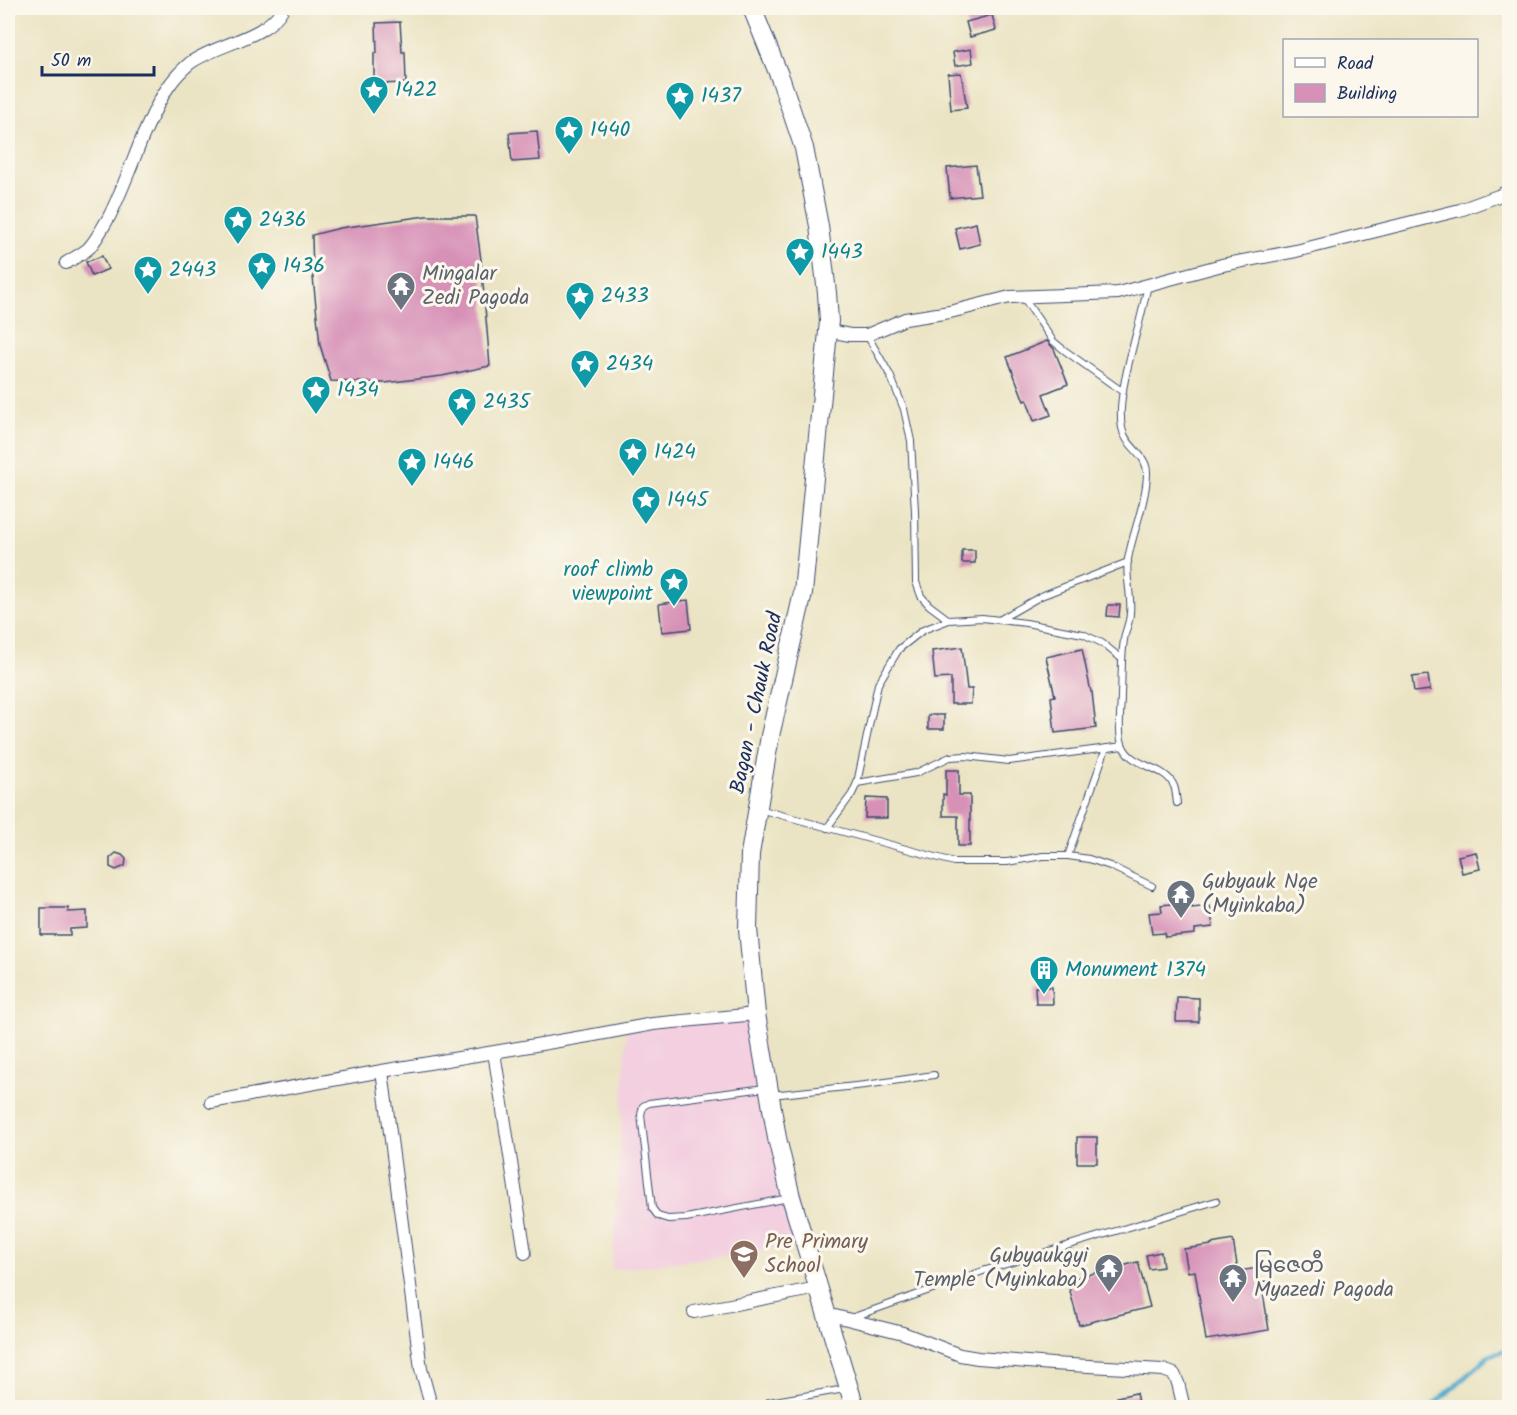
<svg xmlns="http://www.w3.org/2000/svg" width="1517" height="1415" viewBox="0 0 1517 1415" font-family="Kalam,'Noto Sans Myanmar',sans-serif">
	<rect width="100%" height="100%" fill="#fbf7ec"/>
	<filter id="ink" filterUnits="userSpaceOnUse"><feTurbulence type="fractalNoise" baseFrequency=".0167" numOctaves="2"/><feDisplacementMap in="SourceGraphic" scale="12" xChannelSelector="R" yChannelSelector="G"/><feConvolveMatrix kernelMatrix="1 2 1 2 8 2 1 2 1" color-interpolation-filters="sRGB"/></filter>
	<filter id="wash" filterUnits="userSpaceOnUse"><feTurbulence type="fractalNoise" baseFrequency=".008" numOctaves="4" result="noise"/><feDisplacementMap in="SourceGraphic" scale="24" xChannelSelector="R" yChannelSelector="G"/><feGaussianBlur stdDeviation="1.35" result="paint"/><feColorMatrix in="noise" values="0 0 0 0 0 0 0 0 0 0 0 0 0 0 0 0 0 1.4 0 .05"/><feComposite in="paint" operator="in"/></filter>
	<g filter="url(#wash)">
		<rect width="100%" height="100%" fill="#ebe4c4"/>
		<path fill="#f3cfe0" d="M756,1014l50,231 -194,25 15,-241z"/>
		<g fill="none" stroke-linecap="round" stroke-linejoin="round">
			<path stroke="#50abce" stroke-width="4.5" d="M1430,1408l60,-53 20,-6"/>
		</g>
		<g id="blocks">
			<path fill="#d791b7" d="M992,15l4,15 -26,7 -4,-15z
				M400,22l2,30h3l1,31 -32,1v-31h3l-1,-30z
				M971,49l2,14 -18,3 -2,-14z
				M961,73l6,35 -16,2 -3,-36z
				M537,131l3,29 -28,2 -3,-29z
				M976,165l4,30 -30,3 -3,-30z
				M426,216h49l6,44 9,106 -48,10 -57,7 -54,-2 -11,-36 -7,-68 -1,-42 28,-7z
				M976,223l4,21 -20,5 -5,-21z
				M102,256l6,13 -16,7 -6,-14z
				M1047,341l7,8 14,35 -25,10 8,21 -17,6 -7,-21 -3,1 -17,-44z
				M962,550h13v13h-13z
				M688,600l3,29 -29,3 -3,-28z
				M1108,605h12l-1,12 -12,-1z
				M962,647l5,42h5l-1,15h-20v-26l-16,1 -3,-28z
				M1082,649l9,43h1l4,36 -41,5 -4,-36 4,-1 -9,-39z
				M1428,675l2,15 -16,2 -2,-15z
				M928,715h16v14h-16z
				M946,770h13v25h11v51h-12v-30h-15v-22l3,1z
				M866,798l21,1v19h-22z
				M1476,852l4,17 -18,4 -4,-17z
				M116,853l6,2 4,4 -1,7 -9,4 -6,-3v-9z
				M1191,902l1,6 18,-2 3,21 -18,2v5l-30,3 -1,-4 -12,1 -3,-21 13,-1 -1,-7z
				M41,908h27v4l19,-1v17l-17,1v6h-29z
				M1035,987h17l1,17h-17z
				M1177,997l22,1v24h-23z
				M1077,1137h20v26h-20z
				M1233,1240l5,31 21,-3 10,62 -63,10 -11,-69 -7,1 -4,-23 28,-4 -1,-1z
				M1161,1252l2,15 -14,2 -3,-14z
				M1138,1262l12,45 -71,18 -12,-45z
				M1136,1393l3,14h-20l-2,-10z"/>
		</g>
	</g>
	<g filter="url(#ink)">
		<use href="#blocks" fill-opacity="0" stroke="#3a4a6d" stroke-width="1.5"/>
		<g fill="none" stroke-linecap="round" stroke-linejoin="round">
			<g stroke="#3a4a6d" stroke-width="8">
				<path id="service" d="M1148,285c-4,18 -8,36 -13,53 -6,24 -18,65 -13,90 3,19 26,26 25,46 -1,29 -14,57 -19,85 -3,18 4,36 2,54 0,9 -5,18 -6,27 -3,18 -2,36 -3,54 0,15 -3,31 0,46 6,29 43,23 53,46 2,5 2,11 3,17
					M1023,297l30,44 11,9 59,42
					M867,335l23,40 14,34 7,32 4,70 1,71 5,14 8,9 20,15
					M999,620l42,-24 87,-34
					M857,783l21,-99 21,-35 24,-19 26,-10 33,-2 44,5 57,11 19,9 20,16
					M759,809l195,53h53l36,-6h25l21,3 21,7 42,20
					M827,828l25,-34 5,-11 59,-10 34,-16 15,-1 44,5 114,-15
					M1068,856l38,-108
					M765,1088l-116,15 -6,3 -2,9 11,93 6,8 10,3 18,-1 103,-20
					M771,1095l94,-10 69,-10
					M851,1318l135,-48 230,-69
					M769,1402l76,-13"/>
			</g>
			<g stroke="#3a4a6d" stroke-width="14">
				<path id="minor" d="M66,263c8,-5 16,-9 23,-15 8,-9 14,-21 20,-31 13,-26 23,-54 34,-81 8,-18 16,-37 28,-53 5,-7 12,-14 19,-20 28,-20 76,-24 93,-55
					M829,331l21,4h17l38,-16 45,-7 60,-15 108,-4 104,-28 74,-14 164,-41 38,-14 12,-6
					M494,1052l31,201
					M382,1071l39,298 8,29 4,10
					M211,1102l171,-31 212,-36 59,-11 103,-10
					M694,1312l124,-24
					M827,1314l76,19 57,22 18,3 74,6 111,6 11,4 4,9 6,25"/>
			</g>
			<g stroke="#3a4a6d" stroke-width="20">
				<path id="secondary" d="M752,8l29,72 23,68 15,78 8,67 2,28 -26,272 -33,143 -20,118 -2,75 8,85 21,124 14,59 64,211"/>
			</g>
			<use href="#service" stroke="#fff" stroke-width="6"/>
			<use href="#minor" stroke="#fff" stroke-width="12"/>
			<use href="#secondary" stroke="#fff" stroke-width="18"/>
		</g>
	</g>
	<defs>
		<g id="sight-pin" transform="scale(1.5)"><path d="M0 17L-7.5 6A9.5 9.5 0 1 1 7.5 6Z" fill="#0f9aa8" stroke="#fbf7ec"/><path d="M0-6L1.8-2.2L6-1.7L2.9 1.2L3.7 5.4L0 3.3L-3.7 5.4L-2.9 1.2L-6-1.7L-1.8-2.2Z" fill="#fff"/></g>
		<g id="temple-pin" transform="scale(1.5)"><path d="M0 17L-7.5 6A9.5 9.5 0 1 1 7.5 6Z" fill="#6b7280" stroke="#fbf7ec"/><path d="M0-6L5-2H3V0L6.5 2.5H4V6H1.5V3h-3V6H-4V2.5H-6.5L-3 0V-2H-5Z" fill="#fff"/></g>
		<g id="building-pin" transform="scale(1.5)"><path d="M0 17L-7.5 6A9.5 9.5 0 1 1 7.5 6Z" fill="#0f9aa8" stroke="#fbf7ec"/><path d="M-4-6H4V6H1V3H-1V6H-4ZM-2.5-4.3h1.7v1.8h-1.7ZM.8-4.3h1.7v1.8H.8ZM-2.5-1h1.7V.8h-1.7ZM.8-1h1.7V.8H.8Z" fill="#fff"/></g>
		<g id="school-pin" transform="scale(1.5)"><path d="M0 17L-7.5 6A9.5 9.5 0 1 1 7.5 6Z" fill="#8d6e63" stroke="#fbf7ec"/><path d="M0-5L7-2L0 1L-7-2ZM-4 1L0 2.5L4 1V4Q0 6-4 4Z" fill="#fff"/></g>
	</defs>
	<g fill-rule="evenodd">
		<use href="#sight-pin" x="374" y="90"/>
		<use href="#sight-pin" x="680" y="96"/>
		<use href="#sight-pin" x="569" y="130"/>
		<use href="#sight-pin" x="238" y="220"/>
		<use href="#sight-pin" x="800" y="252"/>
		<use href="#sight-pin" x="262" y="266"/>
		<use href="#sight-pin" x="148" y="270"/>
		<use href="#temple-pin" x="401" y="286"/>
		<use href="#sight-pin" x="580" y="296"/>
		<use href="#sight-pin" x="585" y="364"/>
		<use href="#sight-pin" x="316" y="390"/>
		<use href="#sight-pin" x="462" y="402"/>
		<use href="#sight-pin" x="633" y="452"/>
		<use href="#sight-pin" x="412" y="462"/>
		<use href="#sight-pin" x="646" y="500"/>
		<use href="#sight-pin" x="674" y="582"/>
		<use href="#temple-pin" x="1181" y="894"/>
		<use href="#building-pin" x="1044" y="970"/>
		<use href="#school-pin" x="744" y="1254"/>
		<use href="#temple-pin" x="1109" y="1268"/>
		<use href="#temple-pin" x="1233" y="1278"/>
	</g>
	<g text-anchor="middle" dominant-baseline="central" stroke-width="6" stroke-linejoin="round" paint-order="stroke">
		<g font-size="21" fill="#0d838f" stroke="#fbf7ec" text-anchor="start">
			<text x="395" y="90">1422</text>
			<text x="701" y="96">1437</text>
			<text x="590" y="130">1440</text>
			<text x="259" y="220">2436</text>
			<text x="821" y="252">1443</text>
			<text x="283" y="266">1436</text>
			<text x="169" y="270">2443</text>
			<text x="601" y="296">2433</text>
			<text x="606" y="364">2434</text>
			<text x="337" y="390">1434</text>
			<text x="483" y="402">2435</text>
			<text x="654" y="452">1424</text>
			<text x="433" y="462">1446</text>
			<text x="667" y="500">1445</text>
			<text x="653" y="570" text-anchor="end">roof climb<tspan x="653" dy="24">viewpoint</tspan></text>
			<text x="1065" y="970">Monument 1374</text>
		</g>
		<g font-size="21" fill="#5b616d" stroke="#fbf7ec" text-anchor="start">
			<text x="422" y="274">Mingalar<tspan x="422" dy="24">Zedi Pagoda</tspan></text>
			<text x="1202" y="882">Gubyauk Nge<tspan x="1202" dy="24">(Myinkaba)</tspan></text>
			<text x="1088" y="1256" text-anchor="end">Gubyaukgyi<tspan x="1088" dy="24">Temple (Myinkaba)</tspan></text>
			<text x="1254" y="1266">မြဇေတီ<tspan x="1254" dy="24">Myazedi Pagoda</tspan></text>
		</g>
		<g font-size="21" fill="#1b2f5e" stroke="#fbf7ec">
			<text transform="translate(757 703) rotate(-78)">Bagan - Chauk Road</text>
		</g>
		<g font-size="21" fill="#785e54" stroke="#fbf7ec" text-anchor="start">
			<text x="765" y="1242">Pre Primary<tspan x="765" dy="24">School</tspan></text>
		</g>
	</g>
	<rect width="1517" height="1415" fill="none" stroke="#fbf7ec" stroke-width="30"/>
	<rect x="1283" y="39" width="195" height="78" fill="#fbf7ec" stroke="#a1a7b3" stroke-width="1.5"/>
	<rect x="1295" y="58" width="30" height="9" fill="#ffffff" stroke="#a1a7b3" stroke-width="1.5"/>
	<text x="1337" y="69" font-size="18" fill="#1b2f5e">Road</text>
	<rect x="1295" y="84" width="30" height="18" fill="#d791b7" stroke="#a1a7b3" stroke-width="1.5"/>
	<text x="1337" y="99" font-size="18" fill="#1b2f5e">Building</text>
	<path d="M42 66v9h112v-9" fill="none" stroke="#1b2f5e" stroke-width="3"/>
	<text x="51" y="66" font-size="18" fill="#1b2f5e" stroke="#fbf7ec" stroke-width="4.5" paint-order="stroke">50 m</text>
</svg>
